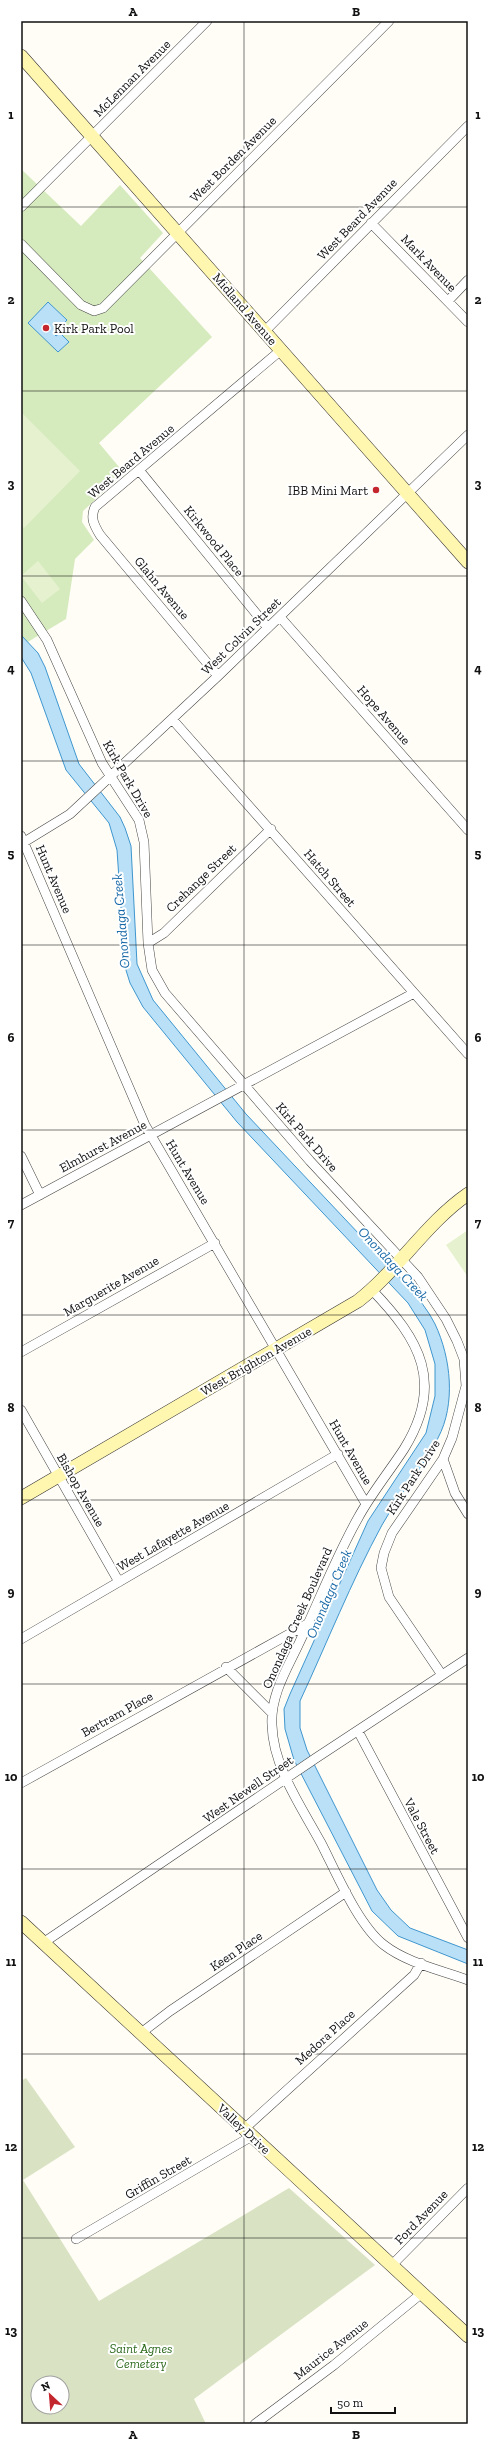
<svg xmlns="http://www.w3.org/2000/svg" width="489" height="2445" viewBox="0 0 489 2445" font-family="'Zilla Slab',serif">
	<rect width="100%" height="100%" fill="#fffdf5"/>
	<path fill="#d5ebbd" d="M21,169l60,57 39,-41 43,48 -23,25 72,79 -113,106 25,30 -41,38 -1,11 12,18 -19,19 -9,60 -45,27z"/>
	<path fill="#d9e3c4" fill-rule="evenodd" d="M26,2078l49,69 -52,33 76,121 190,-113 86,77 -181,134 12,25h-185v-343zM38,2383h24v24h-24z"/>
	<path fill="#e6f2cf" d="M21,412l59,59 -56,57 -3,-3z
		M38,561l22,28 -18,14 -21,-27z
		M468,1230v47l-22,-32z"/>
	<path fill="#b9e0f7" stroke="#3f96cf" d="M48,302l19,18 -13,14 2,2 4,-3 9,9 -11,10 -30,-29z
		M21,635l17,18 7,14 34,97 41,53 5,11 6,18 6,118 16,36 93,114 163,173c9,11 19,23 26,37 16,34 21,80 3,114 -16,31 -39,57 -56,87 -31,57 -55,118 -82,176v27l7,22 70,140 14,20 19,18 58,22v14l-70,-28 -26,-25 -78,-151 -9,-31 -1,-20 6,-15 78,-173 58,-88 9,-37v-32l-10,-34 -17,-27 -171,-181 -94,-115 -13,-24 -5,-16 -8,-117 -8,-27 -43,-53 -35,-97 -10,-16z"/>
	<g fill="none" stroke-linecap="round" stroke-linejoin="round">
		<g stroke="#444" stroke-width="10">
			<path id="street" d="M21,207l186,-186
				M371,223l97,99
				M21,244l60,61 13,6 9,-3 286,-287
				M448,301l20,-21
				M265,331l203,-205
				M139,470l129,158
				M21,601l26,39 55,123 37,57 5,22 4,101 4,27 13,23 145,168 108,116 28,42 11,22 7,18 2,27 -14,52 -9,21 -51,74 -8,20 -3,15 8,29 53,78
				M280,617l188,213
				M218,676l-118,-141c-6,-10 -10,-17 -5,-28l186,-157
				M172,719l296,335
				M21,836l124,289 221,379
				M21,844l49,-30 148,-138 250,-241
				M148,943l16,-10 107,-104
				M21,1156l19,39
				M21,1205l393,-212
				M372,1290c48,50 73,93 32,159 -15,23 -33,45 -46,69 -22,39 -38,81 -57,121 -12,27 -31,55 -29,86 1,42 29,81 49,118 15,29 37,82 63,102 23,18 57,25 84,35
				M21,1352l194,-109
				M21,1410l98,172
				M443,1459l12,34 13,21
				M21,1639l317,-185
				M226,1667l46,46
				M358,1731l110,207
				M21,1783l288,-160
				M43,1943l273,-185 152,-100
				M141,2033l29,-22 176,-119
				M244,2129l170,-154 7,-12
				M76,2239l176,-103
				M392,2265l76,-77
				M255,2424l79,-59 88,-72"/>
		</g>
		<g stroke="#333" stroke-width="14">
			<path id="secondary" d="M21,56l447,506
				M21,1498l337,-197c40,-31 68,-78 110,-107
				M21,1922l447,414"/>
		</g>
		<use href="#street" stroke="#fff" stroke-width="9"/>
		<use href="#secondary" stroke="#fff6b0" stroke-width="13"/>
	</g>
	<path fill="none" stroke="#111" stroke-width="1" stroke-opacity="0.55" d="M244,21v2403M21,207h447M21,391h447M21,576h447M21,761h447M21,945h447M21,1130h447M21,1315h447M21,1500h447M21,1684h447M21,1869h447M21,2054h447M21,2238h447"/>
	<g fill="#c4262e" stroke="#fff" stroke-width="1.5">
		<circle cx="46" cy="328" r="4"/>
		<circle cx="376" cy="490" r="4"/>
	</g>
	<g text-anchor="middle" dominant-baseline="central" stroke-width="4" stroke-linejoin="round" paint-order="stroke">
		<g font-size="13" fill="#111" stroke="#fff">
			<text transform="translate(132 78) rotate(-45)">McLennan Avenue</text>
			<text transform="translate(233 159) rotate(-45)">West Borden Avenue</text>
			<text transform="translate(357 219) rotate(-46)">West Beard Avenue</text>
			<text transform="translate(429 263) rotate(46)">Mark Avenue</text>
			<text transform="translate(245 309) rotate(49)">Midland Avenue</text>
			<text transform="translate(131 461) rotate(-40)">West Beard Avenue</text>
			<text transform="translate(214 541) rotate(51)">Kirkwood Place</text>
			<text transform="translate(162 588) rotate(50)">Glahn Avenue</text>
			<text transform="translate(241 636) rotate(-44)">West Colvin Street</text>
			<text transform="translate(384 715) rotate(49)">Hope Avenue</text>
			<text transform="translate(128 779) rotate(60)">Kirk Park Drive</text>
			<text transform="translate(201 878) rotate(-44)">Crehange Street</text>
			<text transform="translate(330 878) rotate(49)">Hatch Street</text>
			<text transform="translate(54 879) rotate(67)">Hunt Avenue</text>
			<text transform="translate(307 1137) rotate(49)">Kirk Park Drive</text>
			<text transform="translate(103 1146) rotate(-28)">Elmhurst Avenue</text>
			<text transform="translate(188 1172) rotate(59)">Hunt Avenue</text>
			<text transform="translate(111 1286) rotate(-30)">Marguerite Avenue</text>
			<text transform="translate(256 1361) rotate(-30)">West Brighton Avenue</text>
			<text transform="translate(351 1452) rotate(60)">Hunt Avenue</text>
			<text transform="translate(413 1477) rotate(-57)">Kirk Park Drive</text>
			<text transform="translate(81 1490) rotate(60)">Bishop Avenue</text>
			<text transform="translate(173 1536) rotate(-30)">West Lafayette Avenue</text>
			<text transform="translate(297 1618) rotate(-66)">Onondaga Creek Boulevard</text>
			<text transform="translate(117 1714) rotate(-29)">Bertram Place</text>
			<text transform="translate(248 1789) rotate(-35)">West Newell Street</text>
			<text transform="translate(422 1826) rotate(62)">Vale Street</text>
			<text transform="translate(236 1951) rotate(-34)">Keen Place</text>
			<text transform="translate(325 2037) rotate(-42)">Medora Place</text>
			<text transform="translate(244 2129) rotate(43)">Valley Drive</text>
			<text transform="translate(158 2177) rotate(-30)">Griffin Street</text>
			<text transform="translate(421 2217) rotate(-46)">Ford Avenue</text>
			<text transform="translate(331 2349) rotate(-38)">Maurice Avenue</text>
		</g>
		<g font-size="13" fill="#111" stroke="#fff" text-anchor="start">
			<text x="54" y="328">Kirk Park Pool</text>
			<text x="368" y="490" text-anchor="end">IBB Mini Mart</text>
		</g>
		<g font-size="13" font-style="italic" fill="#2f6b1f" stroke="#fff">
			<text x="141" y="2348">Saint Agnes<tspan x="141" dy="15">Cemetery</tspan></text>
		</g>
		<g font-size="14" font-style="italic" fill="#1768a6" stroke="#fff">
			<text transform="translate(121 921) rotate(-95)">Onondaga Creek</text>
			<text transform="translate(393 1264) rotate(47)">Onondaga Creek</text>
			<text transform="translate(329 1594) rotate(-67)">Onondaga Creek</text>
		</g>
	</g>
	<rect width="489" height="2445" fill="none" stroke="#ffffff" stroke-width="44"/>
	<g transform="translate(50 2395) rotate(334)"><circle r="19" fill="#ffffff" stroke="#a0a0a0"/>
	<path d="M0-3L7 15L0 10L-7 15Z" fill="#c4262e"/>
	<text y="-6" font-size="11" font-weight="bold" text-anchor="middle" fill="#111111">N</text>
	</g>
	<path d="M331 2407v6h64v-6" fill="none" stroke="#111111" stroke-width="2"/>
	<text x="337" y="2407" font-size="12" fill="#111111" stroke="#ffffff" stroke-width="3" paint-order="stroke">50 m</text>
	<rect x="22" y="22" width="445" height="2401" fill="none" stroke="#111" stroke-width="1.5"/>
	<g font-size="13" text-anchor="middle" font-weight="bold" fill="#111">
		<text x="133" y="16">A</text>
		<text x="356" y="16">B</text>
		<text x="11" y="119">1</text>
		<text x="478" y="119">1</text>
		<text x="11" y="304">2</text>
		<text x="478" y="304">2</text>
		<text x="11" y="488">3</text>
		<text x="478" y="488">3</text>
		<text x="11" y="673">4</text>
		<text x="478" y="673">4</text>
		<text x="11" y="858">5</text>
		<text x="478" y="858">5</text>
		<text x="11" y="1042">6</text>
		<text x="478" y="1042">6</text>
		<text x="11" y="1227">7</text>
		<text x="478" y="1227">7</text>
		<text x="11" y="1412">8</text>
		<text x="478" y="1412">8</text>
		<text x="11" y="1596">9</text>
		<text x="478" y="1596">9</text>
		<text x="11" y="1781">10</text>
		<text x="478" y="1781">10</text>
		<text x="11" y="1966">11</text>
		<text x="478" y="1966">11</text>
		<text x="11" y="2151">12</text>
		<text x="478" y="2151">12</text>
		<text x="11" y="2335">13</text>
		<text x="478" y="2335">13</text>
		<text x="133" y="2439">A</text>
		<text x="356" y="2439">B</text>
	</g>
</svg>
